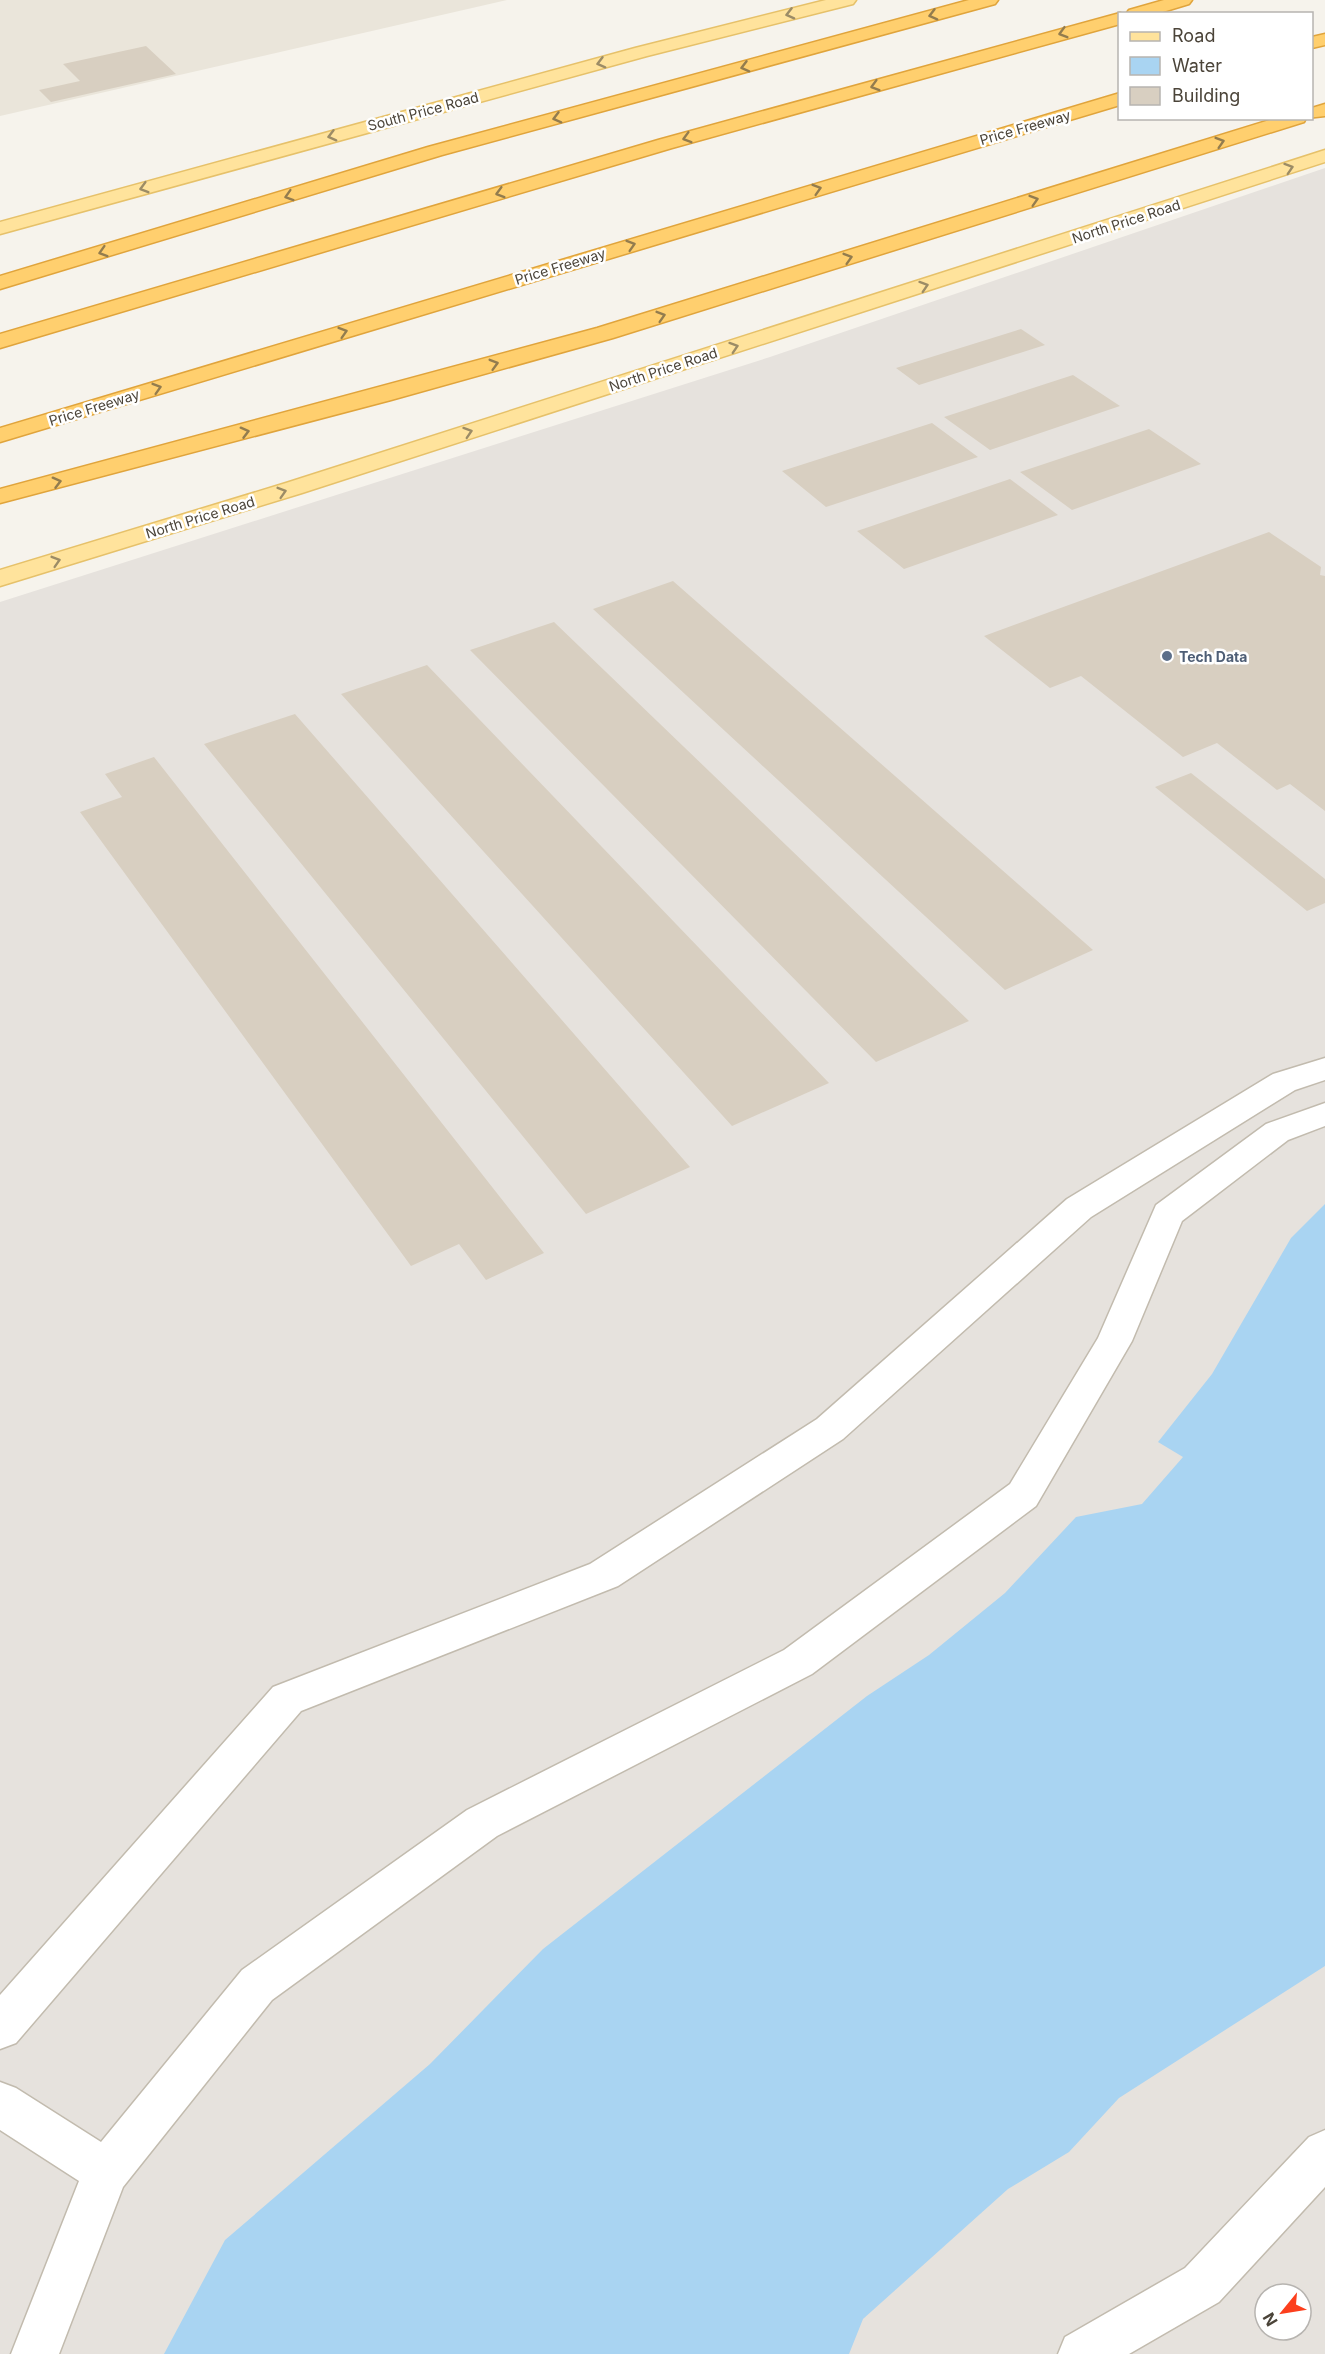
<svg xmlns="http://www.w3.org/2000/svg" width="1325" height="2354" viewBox="0 0 1325 2354" font-family="Inter,sans-serif">
	<rect width="100%" height="100%" fill="#f6f3ec"/>
	<path fill="#eae5da" d="M0,0h507l-507,116z"/>
	<path fill="#e6e2dd" fill-rule="evenodd" d="M1325,168v2186h-1325v-1752l770,-245zM1265,2294h36v36h-36z"/>
	<path fill="#a9d4f2" d="M1325,1204v762l-206,132 -50,54 -61,37 -145,130 -14,35h-685l61,-114 205,-176 113,-115 324,-253 62,-41 76,-62 71,-76 66,-13 41,-47 -25,-15 54,-68 79,-136z"/>
	<path fill="#d8cfc1" d="M146,46l30,28 -125,28 -12,-12 41,-9 -17,-17z
		M1021,329l24,16 -126,40 -23,-17z
		M1073,375l47,31 -130,44 -46,-33z
		M932,423l46,34 -152,50 -44,-36z
		M1149,429l52,35 -129,46 -52,-38z
		M1010,479l48,36 -154,54 -47,-38z
		M1269,532l52,35 -1,8 5,1v235l-35,-27 -13,6 -60,-47 -34,14 -102,-81 -31,12 -66,-52z
		M673,581l420,369 -88,40 -412,-381z
		M554,622l415,399 -93,41 -406,-412z
		M427,665l402,418 -97,43 -391,-432z
		M295,714l395,453 -104,47 -382,-470z
		M154,757l390,496 -58,27 -27,-36 -48,22 -331,-454 42,-15 -17,-23z
		M1191,773l134,106v24l-18,8 -152,-124z"/>
	<g fill="none" stroke-linecap="round" stroke-linejoin="round">
		<g stroke="#c2bbae" stroke-width="3">
			<path id="minor" d="M1325,1058v22l-30,10 -204,127 -248,222 -225,147 -317,125 -285,332 -16,6v-54l273,-308 317,-123 227,-145 250,-220 206,-125z
				M1325,1103v23l-37,14 -106,81 -50,120 -96,165 -224,168 -315,162 -225,164 -149,187 -64,167h-48l68,-173 -79,-51v-48l16,6 85,54 141,-172 225,-160 317,-160 226,-166 88,-146 58,-133 110,-81z
				M1325,2130v57l-106,115 -90,52h-71l7,-17 120,-69 124,-131z"/>
		</g>
		<g stroke="#e6c16a" stroke-width="3">
			<path id="major" d="M826,0h30l-3,4 -206,52 -647,178v-12l635,-174z
				M1325,150v12l-1023,331 -302,93v-16l286,-87z"/>
		</g>
		<g stroke="#e0a43c" stroke-width="3">
			<path id="highway" d="M969,0h29l-3,4 -553,151 -442,134v-13l428,-129z
				M1164,0h28l-3,4 -33,10h-30l3,-4z
				M1120,13l3,1h-3v10l-448,124 -672,200v-14l658,-194z
				M1325,34v11l-13,3v-11z
				M1120,93v12l-1120,337v-14z
				M1325,104v12l-18,2h5v-10z
				M1276,118h30l-2,4 -691,216 -222,62 -391,103v-14l597,-161z"/>
		</g>
		<use href="#minor" fill="#fff" fill-rule="evenodd"/>
		<use href="#major" fill="#ffe39c" fill-rule="evenodd"/>
		<use href="#highway" fill="#ffcf6e" fill-rule="evenodd"/>
	</g>
	<defs><path id="oneway-chevron" d="M-2-3.5L2.5 0L-2 3.5" fill="none" stroke-width="1.6" stroke-linecap="round" stroke-linejoin="round" transform="scale(1.5)"/></defs>
	<g stroke="#9c8c66">
		<use href="#oneway-chevron" transform="translate(790 14) rotate(166)"/>
		<use href="#oneway-chevron" transform="translate(601 63) rotate(165)"/>
		<use href="#oneway-chevron" transform="translate(332 136) rotate(165)"/>
		<use href="#oneway-chevron" transform="translate(1289 168) rotate(-18)"/>
		<use href="#oneway-chevron" transform="translate(144 188) rotate(164)"/>
		<use href="#oneway-chevron" transform="translate(924 286) rotate(-18)"/>
		<use href="#oneway-chevron" transform="translate(734 347) rotate(-18)"/>
		<use href="#oneway-chevron" transform="translate(468 432) rotate(-18)"/>
		<use href="#oneway-chevron" transform="translate(282 492) rotate(-17)"/>
		<use href="#oneway-chevron" transform="translate(56 561) rotate(-17)"/>
	</g>
	<g stroke="#937c4e">
		<use href="#oneway-chevron" transform="translate(933 15) rotate(165)"/>
		<use href="#oneway-chevron" transform="translate(1063 33) rotate(164)"/>
		<use href="#oneway-chevron" transform="translate(745 67) rotate(165)"/>
		<use href="#oneway-chevron" transform="translate(875 86) rotate(164)"/>
		<use href="#oneway-chevron" transform="translate(557 118) rotate(165)"/>
		<use href="#oneway-chevron" transform="translate(687 138) rotate(164)"/>
		<use href="#oneway-chevron" transform="translate(1220 142) rotate(-17)"/>
		<use href="#oneway-chevron" transform="translate(817 189) rotate(-17)"/>
		<use href="#oneway-chevron" transform="translate(500 193) rotate(164)"/>
		<use href="#oneway-chevron" transform="translate(289 196) rotate(163)"/>
		<use href="#oneway-chevron" transform="translate(1034 200) rotate(-17)"/>
		<use href="#oneway-chevron" transform="translate(631 245) rotate(-17)"/>
		<use href="#oneway-chevron" transform="translate(103 252) rotate(163)"/>
		<use href="#oneway-chevron" transform="translate(848 258) rotate(-17)"/>
		<use href="#oneway-chevron" transform="translate(661 316) rotate(-17)"/>
		<use href="#oneway-chevron" transform="translate(343 332) rotate(-17)"/>
		<use href="#oneway-chevron" transform="translate(494 364) rotate(-16)"/>
		<use href="#oneway-chevron" transform="translate(157 388) rotate(-17)"/>
		<use href="#oneway-chevron" transform="translate(245 432) rotate(-15)"/>
		<use href="#oneway-chevron" transform="translate(57 482) rotate(-15)"/>
	</g>
	<circle fill="#5c6f8a" stroke="#fff" stroke-width="2" cx="1167" cy="656" r="6"/>
	<g text-anchor="middle" dominant-baseline="central" stroke-width="5" stroke-linejoin="round" paint-order="stroke">
		<g font-size="14" fill="#4b4439" stroke="#fff">
			<text transform="translate(423 111) rotate(-15)">South Price Road</text>
			<text transform="translate(1025 127) rotate(-16)">Price Freeway</text>
			<text transform="translate(1126 221) rotate(-18)">North Price Road</text>
			<text transform="translate(560 266) rotate(-17)">Price Freeway</text>
			<text transform="translate(663 369) rotate(-18)">North Price Road</text>
			<text transform="translate(94 407) rotate(-17)">Price Freeway</text>
			<text transform="translate(200 517) rotate(-17)">North Price Road</text>
		</g>
		<g font-size="14" font-weight="bold" fill="#4e5e75" stroke="#fff" text-anchor="start">
			<text x="1179" y="656">Tech Data</text>
		</g>
	</g>
	<rect x="1118" y="12" width="195" height="108" fill="#ffffff" stroke="#b7b4b0" stroke-width="1.5"/>
	<rect x="1130" y="32" width="30" height="9" fill="#ffe39c" stroke="#b7b4b0" stroke-width="1.5"/>
	<text x="1172" y="42" font-size="18" fill="#4b4439">Road</text>
	<rect x="1130" y="57" width="30" height="18" fill="#a9d4f2" stroke="#b7b4b0" stroke-width="1.5"/>
	<text x="1172" y="72" font-size="18" fill="#4b4439">Water</text>
	<rect x="1130" y="87" width="30" height="18" fill="#d8cfc1" stroke="#b7b4b0" stroke-width="1.5"/>
	<text x="1172" y="102" font-size="18" fill="#4b4439">Building</text>
	<g transform="translate(1283 2312) rotate(240)"><circle r="28" fill="#ffffff" stroke="#b7b4b0" stroke-width="1.5"/>
	<path d="M0-4.5L10 22L0 15L-10 22Z" fill="#fc3f1d"/>
	<text y="-9" font-size="16" font-weight="bold" text-anchor="middle" fill="#4b4439">N</text>
	</g>
</svg>
